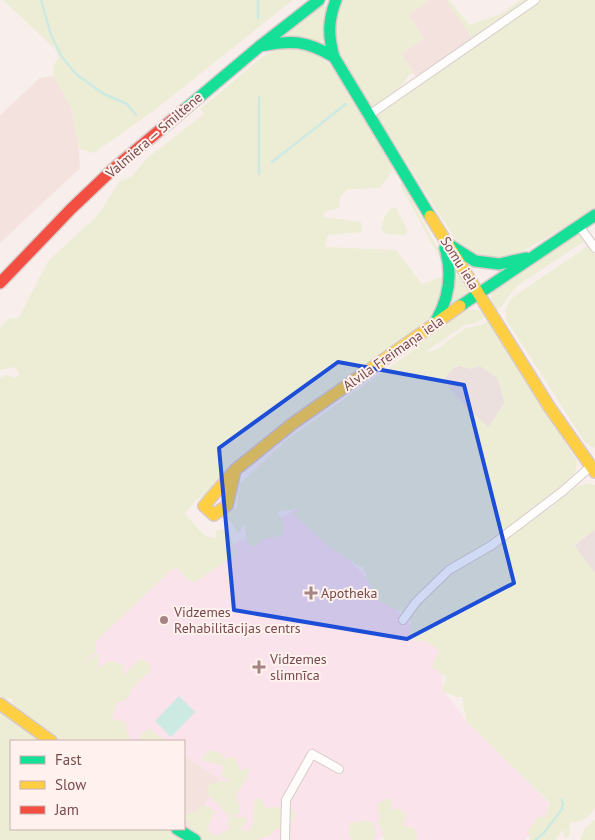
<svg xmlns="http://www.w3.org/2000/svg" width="595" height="840" viewBox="0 0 595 840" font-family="'PT Sans',sans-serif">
	<rect width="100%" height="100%" fill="#f8efec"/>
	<path fill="#f4e2de" d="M430,0h16l27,39 -57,38 -15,-23 23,-16 -16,-23z
		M54,76l17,32 8,41 1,19 -80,75v-128l40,-37z
		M184,756l36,23 -30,53 -6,-4z"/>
	<path fill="#ece0de" d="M476,363l22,15 7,25 -18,26 -48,-9 3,-51z
		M595,529v61l-30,-37z"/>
	<path fill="#fae3eb" d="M300,507l125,134 14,9 4,39 23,32 88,87 -29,32h-134l-10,-4 -3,4h-168l-20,-8 30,-53 -36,-23v-15h-79l-41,-58 31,-41 76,-72 6,-2h16z"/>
	<path fill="#ededd6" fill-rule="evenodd" d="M3,0h290l-137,109 -62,44 -15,-4 -8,-41 -17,-32 -1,-11 6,-7 -4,-9z
		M342,0h88l-22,15 16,23 -23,16 13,19 -5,2 -13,19 -23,13 -5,-5 -34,-58 1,-25z
		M446,0h3l20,25 32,-11 19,-14h75v209l-87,51c-21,0 -34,-2 -50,-16l-80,-127 1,-5 98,-66z
		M323,4l4,3 -4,34 -4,1 -15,-5 -17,-1v-4z
		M296,46l10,2 12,6 15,14 32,47 29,54 -14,19 -32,1 -8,8 -1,11 -14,4 -2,5 38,5 1,10 -34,3 -3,12 71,3 26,34 19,-7 3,3v13l-7,19 -227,180 -15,9 -10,13 19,21 10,3 2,-1v-6l8,-2 6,6 6,19 -41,29 -7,-3 -11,-12 -6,2 -76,72 1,10 -14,13 17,-12 -1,16 11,-8 14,3 1,12 7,-9 11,-9 9,8 -1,5 -19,18c0,10 -6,11 -14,14l-5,16 13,3 5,19h-77l-19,-20c-14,-1 -12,-10 -21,-16l-1,-6 -3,-1 -5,5 -4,-4v-321l6,-3 10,3 3,-4 -4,-7 -15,3v-42l9,-10 9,1 30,-58 50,-46 21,-33 13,-6 14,-17 58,-45 -4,-5c12,-10 24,-20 36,-30 20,-17 31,-31 60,-33z
		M403,184l43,80 -1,4 -45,-83z
		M391,208h5l12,23 -2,4 -20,-1 -5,-5 4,-13z
		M576,235h6l3,6 -68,45 -16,21 -7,5 -3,-13 2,-8z
		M589,245l6,9v194l-7,-3 -4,-4 -77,-120c-3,-9 -1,-17 6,-24z
		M455,269h2l13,22 -20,14z
		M466,309l13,1 7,7 -11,6 -10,2 -37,25v2l7,-2 31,-22 15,-3 8,-4 88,140c1,19 -21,28 -33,40l6,8c12,-10 29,-31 45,-24v45l-21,15 21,28v234c-3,9 -16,17 -25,15l-1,15 -5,1v-8l-3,2 -5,8h-26l-2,-9 11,-15 6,1 5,-14 -84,-82 -4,-24h-5l-15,-6 4,-14 -14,-10 7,-17 -14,-9h-10l-5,-6 1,-12 -3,-9 -9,-3 -24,-13 -12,-31 -4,-1 -30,-19 -35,-33 6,-6 -23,4 7,12 -1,11 -19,4 -11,8 -6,-4 -2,-18 -3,1 -1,5 -3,2 -11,-16 1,-8 9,-1 2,-23 46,-44 130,-92 -2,-4 1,-2zM457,365l13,4 10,-3 18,13 7,25 -17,23 -37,-36 -6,-14z
		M0,705l44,36h-33v88h157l10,5 3,6h-181z
		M149,728l8,7 13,6h-32l3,-7z
		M215,751l7,3 2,5 11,-2 5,13 10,-2 -3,10 -11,17 4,13 -1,7 -7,-2 5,5 8,-2 2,6 -6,5 2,4 7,-1c6,-12 2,-19 5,-30l5,-2 6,10 24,-1 5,6 -2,9 -6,1 -5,8 -7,-3 -3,7 -13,3v2h-60l-9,-13 -1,-5 -5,1v-10h11l6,-7 9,1 5,5 -7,14 1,6 6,4 14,-6 -1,-9 2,-4 -24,-25 4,-8 13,-3 7,1 -9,-8 4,-8 -23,-6 4,-8z
		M389,798l2,3 1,9 6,-2 8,6 -3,11 4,3 3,-2 7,6v6h-2l2,2h-33l-2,-10 -5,-8 3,-4 -3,-14z
		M595,820v20h-15l4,-11z
		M366,821h5l5,11 -2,8h-22c-5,-5 -3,-10 -2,-17z"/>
	<path fill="#cdeae2" d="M179,696l16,16 -24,25 -16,-16z"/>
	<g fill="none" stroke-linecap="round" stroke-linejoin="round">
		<path stroke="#cdeae2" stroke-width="2.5" d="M41,0l10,35 11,22 14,17 28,20 23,10 9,11
			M258,18v-18
			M272,162l74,-58
			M259,174v-77
			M535,840l8,-6 19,-25 1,-4 -1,-5"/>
		<g stroke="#d8ccca" stroke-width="10">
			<path id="street" d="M369,115l166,-115
				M579,226l16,22
				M403,620l13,-18 33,-32 43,-25 71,-54 27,-24
				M285,840l1,-40 26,-46 27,15"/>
		</g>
		<g stroke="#d8cac8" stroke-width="14">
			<path id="fast" d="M336,0c-8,20 -8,36 -2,57l96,159
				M260,46c31,-6 46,-6 74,11
				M184,110l76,-64 59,-46
				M448,244l27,17 24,3 27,-6
				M460,306l135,-91
				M436,321c13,-23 17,-47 9,-73
				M177,829l18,11"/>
		</g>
		<g stroke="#d8cac8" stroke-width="14">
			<path id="slow" d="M430,216l120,192 45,64
				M235,470l-8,35 -13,10 -10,-9 31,-36 57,-46 168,-118
				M0,704l51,37"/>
		</g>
		<g stroke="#d8cac8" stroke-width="14">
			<path id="jam" d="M0,283l71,-74 41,-39 72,-60"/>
		</g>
		<use href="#street" stroke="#fefdfc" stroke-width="8"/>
		<use href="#fast" stroke="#16e098" stroke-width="11"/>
		<use href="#slow" stroke="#ffcf43" stroke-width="11"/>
		<use href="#jam" stroke="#f24e42" stroke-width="11"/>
	</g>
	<path fill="#1d4ed8" fill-opacity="0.2" stroke="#1d4ed8" stroke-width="4" stroke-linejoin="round" d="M338,362l126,23 50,198 -107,56 -173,-29 -15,-162z"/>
	<g fill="#a58483" stroke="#fff2ee" stroke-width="2">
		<path d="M308.5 585.5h5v5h5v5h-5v5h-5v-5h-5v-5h5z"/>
		<circle cx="164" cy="620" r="5"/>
		<path d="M256.5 659.5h5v5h5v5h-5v5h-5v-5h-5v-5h5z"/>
	</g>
	<g text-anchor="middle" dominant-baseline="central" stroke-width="4" stroke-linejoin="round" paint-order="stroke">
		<g font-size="14" fill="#784a4b" stroke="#fff2ee">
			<text transform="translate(154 135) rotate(-41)">Valmiera — Smiltene</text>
			<text transform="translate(460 263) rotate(58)">Somu iela</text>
			<text transform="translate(393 353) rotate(-35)">Alvila Freimaņa iela</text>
		</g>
		<g font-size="14" fill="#784a4b" stroke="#fff2ee" text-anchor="start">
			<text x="321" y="593">Apotheka</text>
			<text x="174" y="612">Vidzemes<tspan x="174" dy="16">Rehabilitācijas centrs</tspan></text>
			<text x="270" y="659">Vidzemes<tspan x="270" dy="16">slimnīca</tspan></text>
		</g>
	</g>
	<rect x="10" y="740" width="175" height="90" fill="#fff2ee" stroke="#c9afad"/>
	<rect x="20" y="756" width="25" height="8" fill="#16e098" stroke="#c9afad"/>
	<text x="55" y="765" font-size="15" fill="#784a4b">Fast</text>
	<rect x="20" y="781" width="25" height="8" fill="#ffcf43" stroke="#c9afad"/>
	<text x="55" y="790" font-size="15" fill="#784a4b">Slow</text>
	<rect x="20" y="806" width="25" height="8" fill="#f24e42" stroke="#c9afad"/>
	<text x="55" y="815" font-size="15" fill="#784a4b">Jam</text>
</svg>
